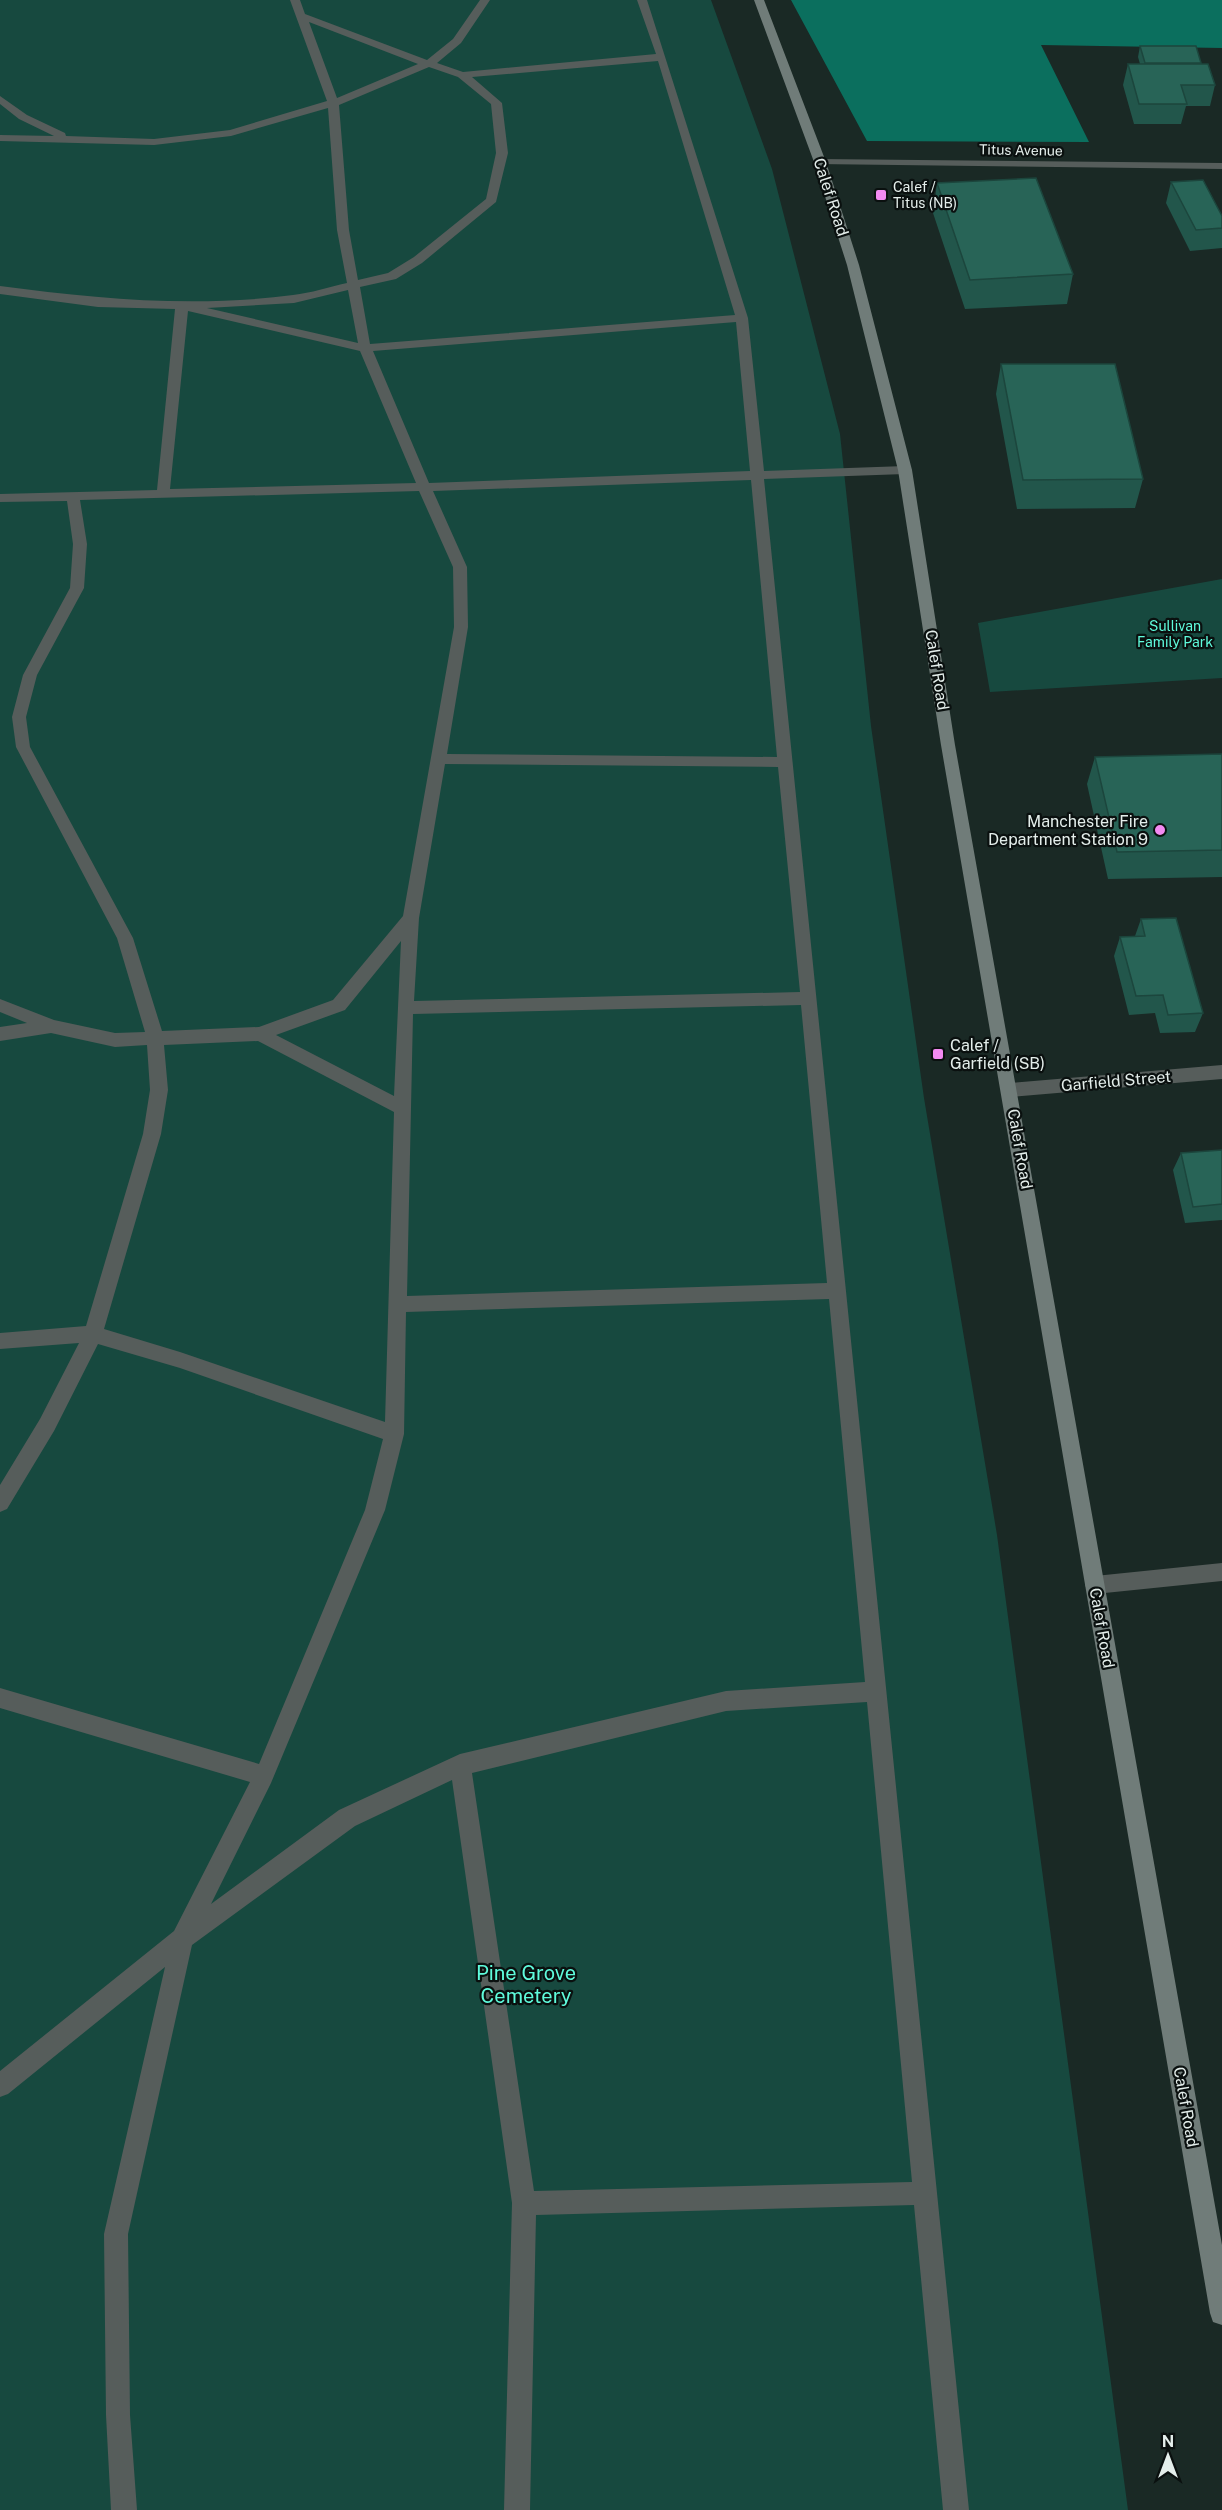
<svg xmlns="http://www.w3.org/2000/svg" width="1222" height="2510" viewBox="0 0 1222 2510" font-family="'Public Sans',sans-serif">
	<rect width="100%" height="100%" fill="#1a2925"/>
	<path fill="#17493f" d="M0,0h711l61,169 68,265 31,292 53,372 73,437 131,975h-1128z
		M1222,579v99l-232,14 -12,-69z"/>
	<path fill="#0b6f5e" d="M791,0h431v48l-181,-3 48,97 -222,-1z"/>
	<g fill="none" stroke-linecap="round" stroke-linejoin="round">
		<path fill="#565d5b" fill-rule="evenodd" d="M290,0h10l5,14 122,46 26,-21 27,-39h10l-29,43 -24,20 26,9 193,-18 -19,-54h10l101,318 16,153 141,-5 7,4 -7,4 -141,5 205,2031h-26l-29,-305 -378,10 -6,295h-26l8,-307 -60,-423 -97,46 -163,119 -64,289 2,181 7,95h-26l-5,-95 -2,-181 61,-267 -157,127 -8,3v-26l174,-140 76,-149 -250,-74v-20l259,76 106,-254 18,-71 -203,-71 -82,-24 -44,87 -47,78 -7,3v-27l40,-66 39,-76 -79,6v-16l86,-7 57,-192 7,-44 -3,-45 -32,2 -64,-14 -51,8v-14l27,-4 -27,-11v-13l54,21 61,13 30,-1 -28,-94 -101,-191 -4,-30 11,-42 47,-87 3,-44 -6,-43 -67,1v-8l157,-4 18,-181 -77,-2 -98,-13v-8c97,13 195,22 293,9 18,-2 36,-8 54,-12l-10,-53 -9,-122 -97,28 -77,9 -154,-4v-6l54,1 -35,-17 -19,-15v-8l27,19 38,18 1,3 88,3 76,-9 97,-29zM309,22l109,42 -81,34zM658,61l77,254 -365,29 -10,-57 36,-8 26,-16 74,-61 12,-49 -6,-50 -30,-26zM429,67l29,10 33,27 5,49 -10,46 -72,58 -26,16 -30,7 -9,-50 -10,-125zM348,290l10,53 -151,-35 87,-5zM188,311l172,40 56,132 -246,6zM736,322l14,149 -321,12 -56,-132zM751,480l26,277 -330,-3 21,-127 -1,-60 -34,-76zM419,491l34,76 1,60 -51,289 -70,84 -74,27 -97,4 -29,-93 -103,-191 -4,-30 11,-42 47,-87 3,-44 -7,-44zM445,764l333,3 22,225 -386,9 5,-83zM401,941l-7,155 -118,-61 69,-25zM801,1005l26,278 -420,13 6,-282zM258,1041l136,71 -9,310 -205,-70 -76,-23 57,-195 7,-44 -4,-45zM829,1299l36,383 -139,9 -266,63 -121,56 -128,94 60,-121 114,-273 19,-76 2,-122zM867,1702l45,480 -378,9 -62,-418 254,-62z"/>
		<path fill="#565d5b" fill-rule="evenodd" d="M820,159l402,4v6l-406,-5v-4z
			M1222,1065v14l-212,18 -6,-2 -3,-5 3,-5 6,-2z
			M1222,1563v18l-127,13 -7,-2 -3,-7 3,-7 7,-2z"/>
		<path fill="#707c79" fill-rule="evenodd" d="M754,0h10l62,162 33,103 53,205 43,275 267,1500v80l-9,-3 -3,-9 -269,-1568 -43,-275 -51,-205 -33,-103z"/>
	</g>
	<path fill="#22564b" d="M1140,46l61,17 -1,1 15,21 -5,21h-24l-5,18h-47l-11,-39 5,-21h12l-2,-7z
		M1171,182l51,34v32l-32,3 -24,-48z
		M937,183l136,91 -6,30 -102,5 -32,-96z
		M1001,364l142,115 -8,29 -118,1 -21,-115z
		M1222,754v123l-114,2 -21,-95 8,-27z
		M1141,919l62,94 -8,19 -35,1 -5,-20 -26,2 -15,-59 6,-19 15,-1z
		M1222,1150v70l-37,3 -12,-53 8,-17z"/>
	<path fill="#286457" stroke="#1c463d" stroke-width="1.5" d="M1140,46h56l5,17h-56z
		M1128,64h80l7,21h-34l6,19h-48z
		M1036,178l37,96 -103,6 -33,-97z
		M1203,180l19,36v12l-26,2 -25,-48z
		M1001,364h114l28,115 -120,1z
		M1222,754v96l-105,2 -22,-95z
		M1176,918l27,95 -35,2 -5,-20 -27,1 -16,-59 25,-1 -4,-17z
		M1222,1150v54l-29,3 -12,-54z"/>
	<g fill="#f38af2" stroke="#0a100f" stroke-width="2">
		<rect x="875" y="189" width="12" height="12" rx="3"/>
		<circle cx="1160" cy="830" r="6"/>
		<rect x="932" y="1048" width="12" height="12" rx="3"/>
	</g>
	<g text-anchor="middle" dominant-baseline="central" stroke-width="4.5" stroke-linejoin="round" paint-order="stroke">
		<g font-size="14" fill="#e4eeeb" stroke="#0a100f">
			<text transform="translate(1021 150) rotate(1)">Titus Avenue</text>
		</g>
		<g font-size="14" fill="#e4eeeb" stroke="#0a100f" text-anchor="start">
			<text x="893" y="187">Calef /<tspan x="893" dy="16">Titus (NB)</tspan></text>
		</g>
		<g font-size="14" fill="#5ffbdc" stroke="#0a100f">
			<text x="1175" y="626">Sullivan<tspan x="1175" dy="16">Family Park</tspan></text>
		</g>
		<g font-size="16" fill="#e4eeeb" stroke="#0a100f">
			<text transform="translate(831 197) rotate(72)">Calef Road</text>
			<text transform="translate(937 670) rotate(81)">Calef Road</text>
			<text transform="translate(1116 1081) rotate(-5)">Garfield Street</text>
			<text transform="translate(1020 1149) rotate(80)">Calef Road</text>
			<text transform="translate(1102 1628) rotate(80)">Calef Road</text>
			<text transform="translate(1186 2107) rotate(80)">Calef Road</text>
		</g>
		<g font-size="16" fill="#e4eeeb" stroke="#0a100f" text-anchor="end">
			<text x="1148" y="821">Manchester Fire<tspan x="1148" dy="18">Department Station 9</tspan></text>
			<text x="950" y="1045" text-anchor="start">Calef /<tspan x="950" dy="18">Garfield (SB)</tspan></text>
		</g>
		<g font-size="20" fill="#5ffbdc" stroke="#0a100f">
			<text x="526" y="1973">Pine Grove<tspan x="526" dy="23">Cemetery</tspan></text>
		</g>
	</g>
	<g transform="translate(1168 2456)" stroke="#0a100f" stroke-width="4.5" paint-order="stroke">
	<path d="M0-4.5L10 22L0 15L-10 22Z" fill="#e4eeeb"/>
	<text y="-9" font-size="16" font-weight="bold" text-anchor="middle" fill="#e4eeeb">N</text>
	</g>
</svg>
